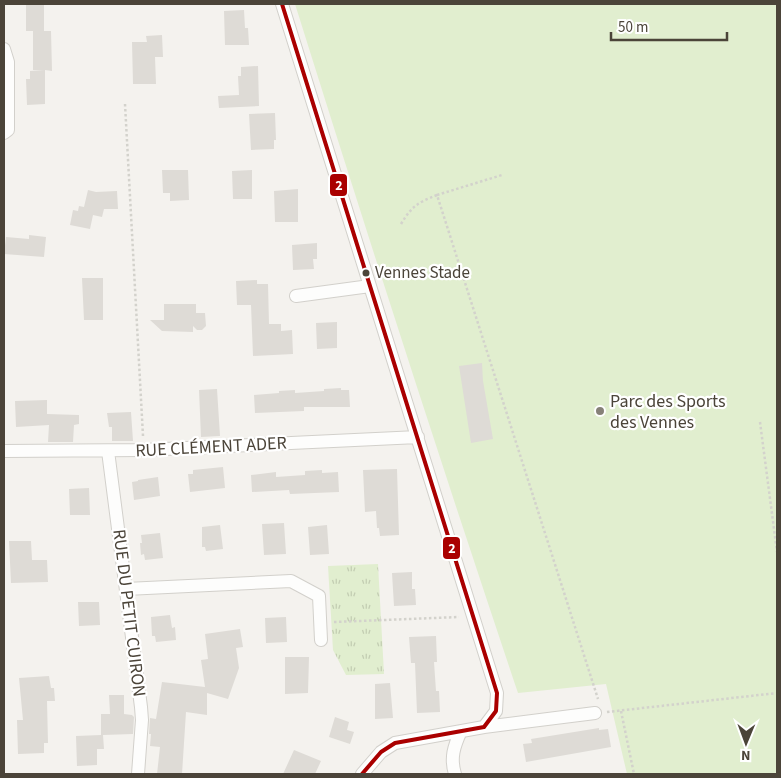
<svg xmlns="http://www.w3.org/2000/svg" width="781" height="778" viewBox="0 0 781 778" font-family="'Source Sans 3',sans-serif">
	<defs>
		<pattern id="park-tufts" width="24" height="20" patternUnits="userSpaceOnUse" patternTransform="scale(1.25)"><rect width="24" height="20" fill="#e1eecf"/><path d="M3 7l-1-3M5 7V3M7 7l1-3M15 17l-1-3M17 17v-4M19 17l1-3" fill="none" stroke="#c3cdb2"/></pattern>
	</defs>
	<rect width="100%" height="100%" fill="#f4f2ee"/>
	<path fill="#e1eecf" d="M295,4h482v770h-150l-21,-90 -88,9c-77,-229 -151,-459 -223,-689z"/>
	<path fill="url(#park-tufts)" d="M378,564l6,110 -38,1 -13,-25 -5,-84z"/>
	<path fill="#dedbd6" d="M26,4h18v27h7l1,40 -7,-1v34l-18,1 -1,-26h4v-8l14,-1h-11v-39h-7z
		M244,10l1,18h3l1,17h-24l-1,-34z
		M162,35l1,22h-8l1,27h-23l-1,-42h15l-1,-6z
		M258,66l1,40 -40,2 -1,-12 21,-1 -1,-19h3v-9z
		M275,113l1,27h-2v9l-23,1 -2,-36z
		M162,170h26l1,30 -19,1v-8h-7z
		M252,170v29h-19l-1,-28z
		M298,189v33h-23l-1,-31z
		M88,190l8,2 21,-1 1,18h-14l-2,8 -9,-2 -3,14 -20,-4 3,-15 5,1 1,-5 5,1z
		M29,235l17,2 -2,20 -40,-3 2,-17 23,2z
		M317,243v16h-4l1,10 -21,1 -1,-25z
		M82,278h21v42h-19z
		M257,280v4h11l1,40h12v7l11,-1 1,24 -40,2 -2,-51h-14l-1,-24z
		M164,304h32v9h9l1,13 -4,4h-5l-4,-4v6l-31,-1 -12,-11h14z
		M337,322v26l-20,1 -1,-26z
		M482,363l1,18 10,58 -22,4 -12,-77z
		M341,388v2h8l1,17h-46v4l-49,2 -1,-18 25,-2v-2l16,-1v3l29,-2v-2z
		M217,389l3,47 -19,1 -2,-47z
		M47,400v14l32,1v9l-5,1 -1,17h-25l1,-17 -33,2 -1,-26z
		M131,412l2,29h-21v-14h-3l-2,-14z
		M223,467l2,21 -35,4 -2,-18h5v-4z
		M397,469l2,66 -19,1 -1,-8h-2l-1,-17 -11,1 -2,-42z
		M322,470v3l16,-1 1,20 -49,2 -1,-4 -37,2 -1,-17 25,-3v5l29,-2v-4z
		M158,477l2,19 -26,4 -2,-18 6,-1v-1z
		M89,488l1,27h-20l-1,-26z
		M284,523l2,31 -22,1 -2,-31z
		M220,525l3,24 -17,2 -1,-4h-3v-20z
		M327,525l2,29 -19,1 -2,-28z
		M160,533l3,25 -18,2 -1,-6 -3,1 -1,-12h2l-1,-8z
		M9,541h22l1,19h15l1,22 -37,1z
		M412,572v17h3l1,16 -22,1 -2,-33z
		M78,602h21l1,23 -21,1z
		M170,615l2,13 3,-1 1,13 -20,2 -1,-6h-3l-1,-19z
		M286,617l1,25 -21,1 -1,-25z
		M240,629l3,18 -7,1 3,20 -11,31 -21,-6v22l-21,-3 -4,62h-25l3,-27 -10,-1 1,-12h-2l1,-16 6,1 6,-37 43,5 -4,-27 7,-1 -3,-25z
		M436,636l1,26h-3l2,29h3l1,21 -23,1 -2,-50h-4l-2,-26z
		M285,657h24l-1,36 -23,1z
		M49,676l2,12h3l1,13h-8l1,42h-4v10l-26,1 -1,-34h6l-4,-42z
		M390,683l3,35 -18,1v-35z
		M109,695h15v19l8,1 2,2 -1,17 -30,1 1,14h-7v16l-20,1 -1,-30 25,-1v-21h9z
		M335,717l14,5 -2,8 7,2 -4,12 -21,-7z
		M599,728v2l9,-1 3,18 -85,15 -3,-18 9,-1 -1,-4z
		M294,750l27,11 -6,13h-32z"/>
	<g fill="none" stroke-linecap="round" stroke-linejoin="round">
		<g stroke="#d2d0cb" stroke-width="14">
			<path id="street" d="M282,4l215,689 -1,18 -12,16
				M4,49l4,13v68l-4,3
				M296,296l74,-10
				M4,451l139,-1 275,-13
				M108,451l33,256 1,13 -4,54
				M126,589l165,-8 28,15 2,44
				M362,774l19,-22 14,-9 89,-16 111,-14
				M455,774c-5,-16 -1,-28 6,-43"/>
		</g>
		<path stroke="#d3d2cc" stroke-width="2.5" stroke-dasharray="2.5 2.5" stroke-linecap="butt" d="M125,104l18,332
			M437,195l65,-20
			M401,224c11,-18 16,-21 36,-29l161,504
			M760,422l17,130
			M334,622l125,-5
			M621,711l13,63
			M607,712l170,-19"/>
		<use href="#street" stroke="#fdfdfc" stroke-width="12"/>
		<g stroke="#fff" stroke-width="8">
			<path id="bus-1" d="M282,4l215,689 -1,18 -12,16
				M362,774l19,-22 14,-9 89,-16"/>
		</g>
		<use href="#bus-1" stroke="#a00" stroke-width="4"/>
	</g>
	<circle fill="#4b4439" stroke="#fff" stroke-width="2" cx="366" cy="273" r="4.5"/>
	<circle fill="#868178" stroke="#fff" stroke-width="2" cx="600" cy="411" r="5"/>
	<g text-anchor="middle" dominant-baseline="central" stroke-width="4.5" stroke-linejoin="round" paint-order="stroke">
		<g font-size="17" fill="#4b4439" stroke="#fff" text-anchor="start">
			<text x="375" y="273">Vennes Stade</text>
		</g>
		<g font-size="18" fill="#4b4439" stroke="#fff" text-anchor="start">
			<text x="610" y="401">Parc des Sports<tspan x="610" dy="21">des Vennes</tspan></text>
		</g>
		<g font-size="18" fill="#4b4439" stroke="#fff">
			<text transform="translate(211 447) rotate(-3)">RUE CLÉMENT ADER</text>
			<text transform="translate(129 613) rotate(83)">RUE DU PETIT CUIRON</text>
		</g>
	</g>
	<g stroke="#fff" stroke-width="2">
		<rect x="329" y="173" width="19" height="24" rx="5" fill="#a00"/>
		<rect x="442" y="536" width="19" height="24" rx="5" fill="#a00"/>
	</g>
	<g font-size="14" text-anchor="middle" font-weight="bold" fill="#fff">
		<text x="339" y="190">2</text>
		<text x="452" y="553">2</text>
	</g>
	<rect width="781" height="778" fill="none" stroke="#4b4439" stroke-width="10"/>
	<g transform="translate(746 743) rotate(181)" stroke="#ffffff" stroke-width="4" paint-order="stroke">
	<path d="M0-4L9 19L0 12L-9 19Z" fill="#4b4439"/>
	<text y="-8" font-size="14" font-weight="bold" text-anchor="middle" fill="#4b4439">N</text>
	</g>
	<path d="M611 32v8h116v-8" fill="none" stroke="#4b4439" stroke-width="2.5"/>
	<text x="618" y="32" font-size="15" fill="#4b4439" stroke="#ffffff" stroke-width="4" paint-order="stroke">50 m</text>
</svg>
